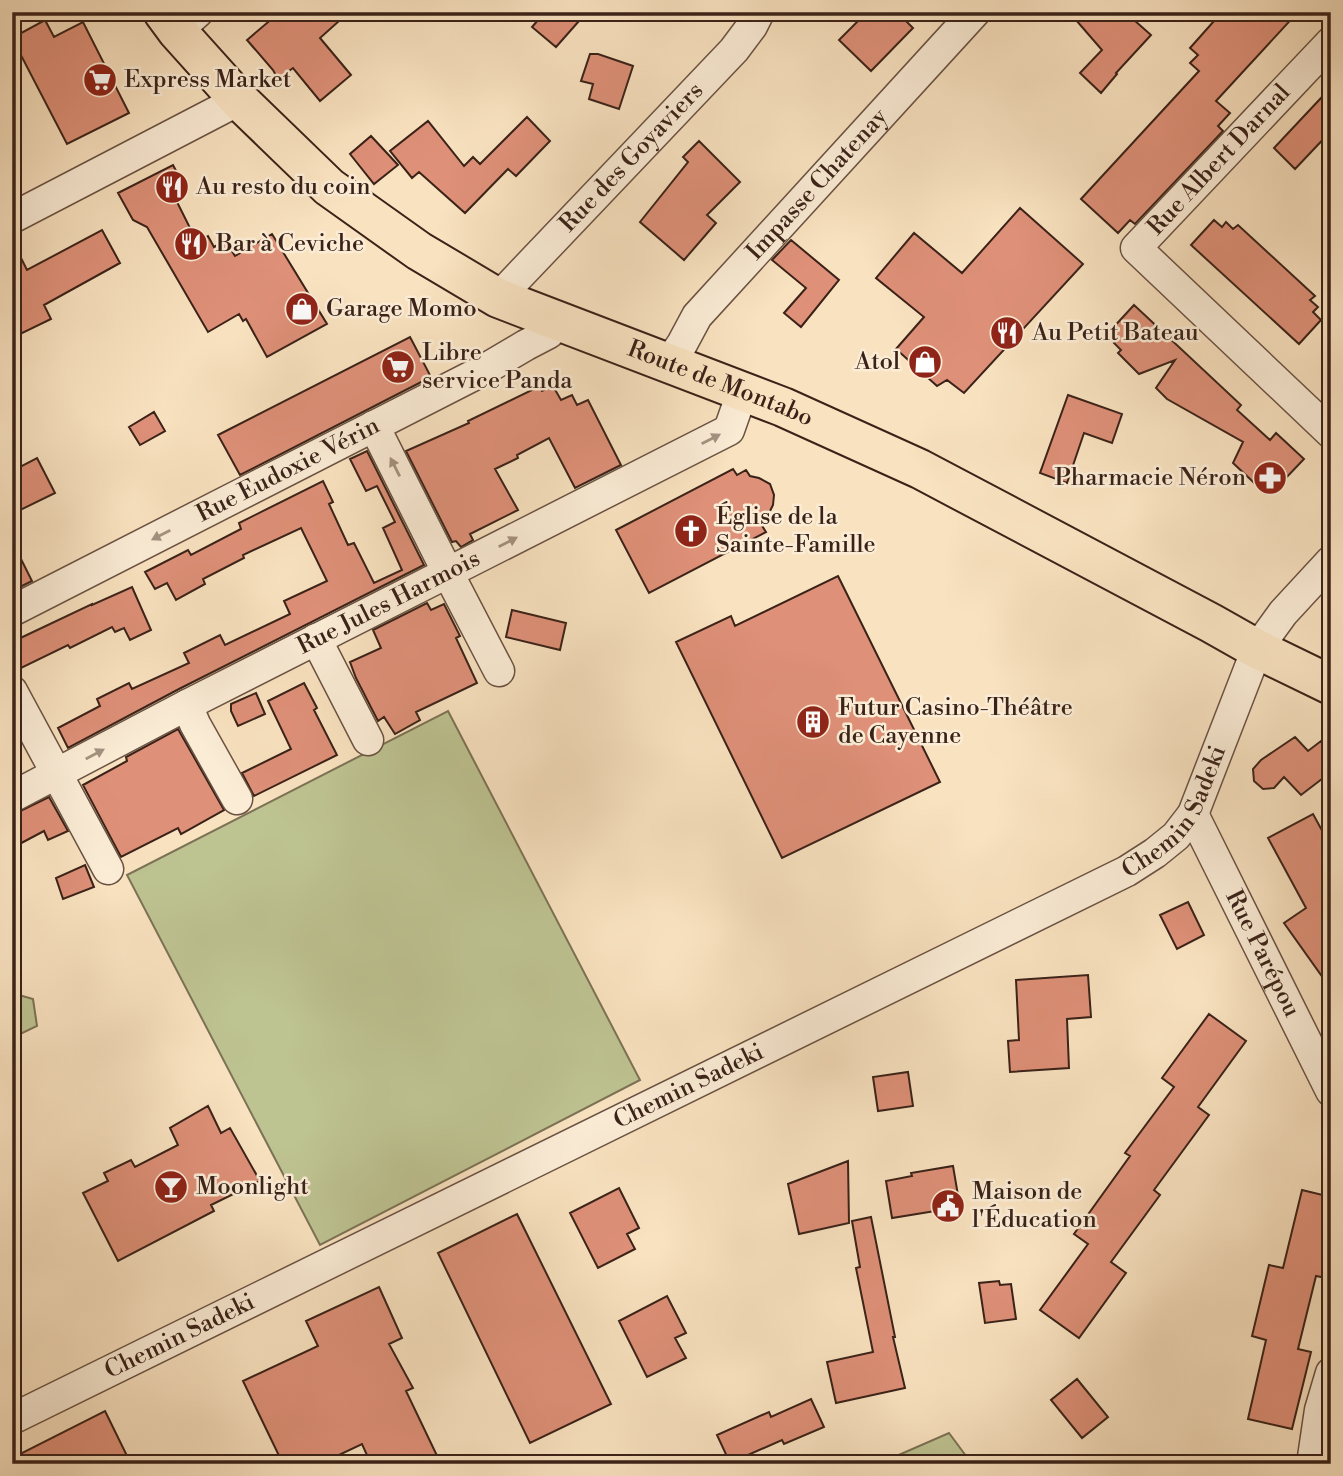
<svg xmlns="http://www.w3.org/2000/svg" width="1343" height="1476" viewBox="0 0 1343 1476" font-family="'Libre Bodoni',serif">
	<rect width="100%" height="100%" fill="#f9e2c0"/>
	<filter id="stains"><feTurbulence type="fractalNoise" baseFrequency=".00286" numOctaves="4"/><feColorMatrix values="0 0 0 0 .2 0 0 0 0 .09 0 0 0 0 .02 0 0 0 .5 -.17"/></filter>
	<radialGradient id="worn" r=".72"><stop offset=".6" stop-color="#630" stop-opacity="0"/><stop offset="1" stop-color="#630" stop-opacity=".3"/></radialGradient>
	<path fill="#bec392" stroke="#7c7255" stroke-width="2" d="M448,711l192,369 -320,165 -193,-370z
		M12,993l21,6 4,27 -25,12z
		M949,1433l23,31h-94z"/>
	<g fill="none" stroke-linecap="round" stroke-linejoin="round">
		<path stroke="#768073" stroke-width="7" d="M1329,648l2,-8"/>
	</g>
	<path fill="#de9078" stroke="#3a2218" stroke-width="2" d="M280,12h69l-29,26 31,37 -31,26 -27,-33 -15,11 -5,-9 -26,-30z
		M545,12h42l-31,35 -24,-20z
		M867,12h30l16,16 -42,43 -32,-31z
		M1069,12h56l26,23 -35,38 1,1 -16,19 -21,-20 22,-23z
		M1222,12h76l-82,89 14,12 -12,13 5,5 -88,93 -5,-4 -12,13 -37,-34 118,-128 -9,-8 8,-8 -8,-7z
		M45,20l9,17 29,-15 46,91 -62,31 -55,-106z
		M590,54h8l35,12 -14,43 -30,-10 4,-15 -12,-3z
		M1321,98l10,9v24l-36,38 -21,-21z
		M527,117l23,24 -34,35 -8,-7 -43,44 -46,-41 -7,6 -22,-27 38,-30 36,45 9,-9 7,7z
		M371,136l27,29 -24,19 -24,-30z
		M699,141l41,41 -33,33 9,8 -32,37 -44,-38 48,-60 -5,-5z
		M173,165l14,27 -12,6 22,44 11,-6 6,11 11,-7 10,16 37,-22 55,90 -60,33 -21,-38 -3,2 -4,-7 -31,18 -61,-105 -14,-7 -15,-27z
		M1020,208l63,56 -119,129 -17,-13 -10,6 -41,-37 28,-32 -48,-39 38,-45 48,40z
		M1214,220l8,7 4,-5 7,7 5,-4 77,71 -5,4 8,7 -5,5 8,8 -22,24 -108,-99z
		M102,230l18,33 -76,42 7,14 -39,19v-98l15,30z
		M791,240l48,40 -38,47 -17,-14 22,-25 -34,-28z
		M1134,305l107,100 -4,5 33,30 6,-7 28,26 -20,21 -4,-3 -15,16 -32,-30 10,-21 -76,-43 -11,-11 19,-28 -36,14 -21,-21 3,-3 -7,-7 5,-6 -8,-7z
		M410,337l21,40 -191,98 -22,-40z
		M540,386l2,5 11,-5 8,14 11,-5 5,10 11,-5 33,65 -46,23 -26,-50 -32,17 1,3 -23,11 23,41 -48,24 3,6 -12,7 -5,-6 -4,1 -46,-91 63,-28 -1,-2z
		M1068,395l54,19 -10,29 -28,-10 -17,50 -27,-10z
		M154,412l11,19 -25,14 -11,-18z
		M367,451l57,114 -245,124 -111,59 -10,-20 42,-22 -3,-7 32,-16 3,6 57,-26 -5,-10 36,-18 5,10 65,-31 -6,-13 43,-20 -26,-53 -58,27 1,3 -41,21 2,5 -29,16 -9,-17 -12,6 -10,-17 43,-22 3,5 50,-26 -2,-6 84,-42 10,21 -4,2 19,41 6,-2 20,40 28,-13 -19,-42 12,-6 -18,-36 -11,5 -16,-32z
		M37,458l18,35 -43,21v-43z
		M733,469l4,6 9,-5 4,6 9,2 11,6 4,11 -1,10 -4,8 2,5 -10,6 5,8 -117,61 -33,-63z
		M12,541l20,40 -20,10z
		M838,576l102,206 -158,76 -106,-216 55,-26 4,10z
		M132,587l19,43 -21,10 -6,-12 -9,4 -3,-5 -42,21 -2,-3 -49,24 -7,-13v-14l80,-38v1z
		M427,603l4,7 13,-6 16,32 -4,2 21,45 -61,29 4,8 -25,14 -11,-17 -6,4 -22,-43 -6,-16 31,-14 -8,-18z
		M512,610l54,13 -6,27 -54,-13z
		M304,683l13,25 -3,2 23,45 -83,41 -12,-23 49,-24 -23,-48z
		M256,693l9,21 -27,12 -7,-15v-7z
		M178,729l46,81 -43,24 -3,-6 -57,29 -38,-72 44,-24 -1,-4z
		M1295,737l13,14 13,-10 10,11v20l-30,23 -17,-18 -10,11 -11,1 -9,-8 -1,-12 8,-9z
		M49,797l19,34 -20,9 -4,-9 -32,17v-33z
		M1313,814l18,33v142l-47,-66 22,-15 -38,-70z
		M85,865l9,22 -31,12 -7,-21z
		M1188,902l16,33 -27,14 -17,-34z
		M1088,975l3,42 -24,2 2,49 -59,4 -2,-31 11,-1 -3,-60z
		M1209,1014l37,27 -48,66 11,8 -55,75 6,5 -49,67 15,11 -47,65 -39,-28 48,-66 -14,-10 56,-78 -5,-3 49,-66 -12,-9z
		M908,1072l5,34 -35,5 -5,-34z
		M208,1106l13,27 9,-5 30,53 -49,24 3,6 -96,50 -35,-68 25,-12 -4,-8 27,-13 4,7 43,-22 -8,-17z
		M848,1161l1,62 -50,11 -11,-50z
		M953,1166l7,41 -68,11 -6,-37 26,-5 -1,-3z
		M619,1188l20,40 -12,6 8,15 -37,19 -28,-55z
		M1302,1190l29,7v82l-15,-3 -18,73 13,3 -19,77 -44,-10 18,-79 -14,-4 17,-71 14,3z
		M517,1214l94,190 -81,39 -92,-190z
		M871,1217l24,120h-2l12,51 -69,15 -9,-41 46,-10 -17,-84 4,-1 -8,-46z
		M999,1281l1,4 11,-1 5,35 -31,4 -6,-40z
		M379,1287l23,51 -13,6 24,44 -7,3 35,73h-70l-9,-20 -42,20h-37l-40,-83 75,-35 -12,-25z
		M667,1296l19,37 -11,5 11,20 -39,19 -28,-56z
		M1077,1379l31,38 -26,21 -31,-38z
		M811,1399l13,28 -40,17 -2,-4 -52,23 -13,-28 52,-23 2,5z
		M105,1411l26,53h-119v-6z"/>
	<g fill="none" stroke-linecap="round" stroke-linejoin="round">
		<g stroke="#6a5242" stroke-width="33">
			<g id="minor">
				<path d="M177,31l21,-19"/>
				<path d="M1331,42l-195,206 195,185"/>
				<path d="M12,218l227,-118"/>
				<path id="s1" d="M498,298l236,-248 18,-24 7,-14"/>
				<path id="s2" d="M669,363l13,-19 15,-28 278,-304"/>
				<path d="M374,426l74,147 51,98"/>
				<path id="s3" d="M12,611l470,-240 44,-26 23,-12 8,-13"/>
				<path d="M316,639l52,101"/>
				<path d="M12,691l96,178"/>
				<path d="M187,705l8,19 42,75"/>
				<path id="s4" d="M12,797l175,-92 542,-275 13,-37"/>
				<path id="s5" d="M1193,814l138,277"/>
				<path id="s6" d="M12,1419l1115,-548 28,-18 21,-17 17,-22 64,-165 26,-36 48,-52"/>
				<path d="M1312,1464l8,-54 11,-37"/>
			</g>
		</g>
		<g stroke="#3a2218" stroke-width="42">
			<g id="major">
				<path id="s7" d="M163,12l14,19 62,69 90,87 90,64 79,47 285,109 137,62 291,154 46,26 74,36"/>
			</g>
		</g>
		<use href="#minor" stroke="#fbecd6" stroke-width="30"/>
		<use href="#major" stroke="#f9e2c0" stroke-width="38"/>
	</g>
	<defs><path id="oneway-solid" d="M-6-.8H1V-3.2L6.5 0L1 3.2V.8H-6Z" transform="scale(1.75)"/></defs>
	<g fill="#a49180">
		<use href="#oneway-solid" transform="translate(711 439) rotate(-27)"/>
		<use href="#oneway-solid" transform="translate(395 467) rotate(-117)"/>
		<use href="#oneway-solid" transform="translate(161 535) rotate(153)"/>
		<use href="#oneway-solid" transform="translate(508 542) rotate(-27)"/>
		<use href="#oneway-solid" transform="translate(95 754) rotate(-28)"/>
	</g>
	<defs>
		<g id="supermarket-disc" transform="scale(1.75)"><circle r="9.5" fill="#8f2418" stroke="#fbecd6"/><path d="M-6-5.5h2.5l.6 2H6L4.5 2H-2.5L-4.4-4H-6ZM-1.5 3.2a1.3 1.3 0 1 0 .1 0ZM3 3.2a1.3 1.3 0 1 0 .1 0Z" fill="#fff"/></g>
		<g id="restaurant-disc" transform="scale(1.75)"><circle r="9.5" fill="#8f2418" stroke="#fbecd6"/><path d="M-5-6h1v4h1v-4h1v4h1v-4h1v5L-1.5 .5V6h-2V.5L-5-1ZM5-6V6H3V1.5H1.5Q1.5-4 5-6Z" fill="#fff"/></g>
		<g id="shop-disc" transform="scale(1.75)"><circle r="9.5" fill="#8f2418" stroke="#fbecd6"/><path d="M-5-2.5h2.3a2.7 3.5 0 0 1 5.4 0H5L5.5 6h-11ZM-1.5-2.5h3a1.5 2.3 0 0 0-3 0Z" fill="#fff"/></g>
		<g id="pharmacy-disc" transform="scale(1.75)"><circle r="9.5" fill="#8f2418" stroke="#fbecd6"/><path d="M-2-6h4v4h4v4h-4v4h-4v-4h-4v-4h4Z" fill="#fff"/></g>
		<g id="church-disc" transform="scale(1.75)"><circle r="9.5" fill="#8f2418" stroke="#fbecd6"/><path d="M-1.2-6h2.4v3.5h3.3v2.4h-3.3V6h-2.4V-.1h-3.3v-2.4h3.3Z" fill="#fff"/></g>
		<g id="building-disc" transform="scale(1.75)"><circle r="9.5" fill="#8f2418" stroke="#fbecd6"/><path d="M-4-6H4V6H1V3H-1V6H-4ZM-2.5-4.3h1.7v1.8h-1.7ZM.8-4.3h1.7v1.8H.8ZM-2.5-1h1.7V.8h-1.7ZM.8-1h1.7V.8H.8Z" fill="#fff"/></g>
		<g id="bar-disc" transform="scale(1.75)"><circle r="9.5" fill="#8f2418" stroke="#fbecd6"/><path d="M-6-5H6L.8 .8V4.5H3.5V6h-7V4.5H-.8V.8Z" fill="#fff"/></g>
		<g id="civic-disc" transform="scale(1.75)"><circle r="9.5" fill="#8f2418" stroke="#fbecd6"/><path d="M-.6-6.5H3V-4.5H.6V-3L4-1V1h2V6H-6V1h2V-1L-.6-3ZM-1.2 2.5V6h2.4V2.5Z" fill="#fff"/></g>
	</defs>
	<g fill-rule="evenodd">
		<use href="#supermarket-disc" x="100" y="80"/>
		<use href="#restaurant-disc" x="172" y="187"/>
		<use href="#restaurant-disc" x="191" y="244"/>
		<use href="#shop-disc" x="302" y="309"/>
		<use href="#restaurant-disc" x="1007" y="333"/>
		<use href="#shop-disc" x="925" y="362"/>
		<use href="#supermarket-disc" x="398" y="367"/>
		<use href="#pharmacy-disc" x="1270" y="478"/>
		<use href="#church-disc" x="691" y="531"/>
		<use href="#building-disc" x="813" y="722"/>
		<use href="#bar-disc" x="171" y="1187"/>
		<use href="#civic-disc" x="948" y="1206"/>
	</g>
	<g text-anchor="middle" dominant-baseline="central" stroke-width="5" stroke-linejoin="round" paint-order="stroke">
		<g font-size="24" fill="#3a2218" stroke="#fbecd6" text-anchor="start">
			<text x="124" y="80">Express Market</text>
			<text x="196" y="187">Au resto du coin</text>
			<text x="216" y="244">Bar à Ceviche</text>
			<text x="326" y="309">Garage Momo</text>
			<text x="1032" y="333">Au Petit Bateau</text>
			<text x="422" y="353">Libre<tspan x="422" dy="28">service Panda</tspan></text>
			<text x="900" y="362" text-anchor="end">Atol</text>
			<text x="1246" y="478" text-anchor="end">Pharmacie Néron</text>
			<text x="716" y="517">Église de la<tspan x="716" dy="28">Sainte-Famille</tspan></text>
			<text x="838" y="708">Futur Casino-Théâtre<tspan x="838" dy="28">de Cayenne</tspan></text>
			<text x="196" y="1187">Moonlight</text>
			<text x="972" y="1192">Maison de<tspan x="972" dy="28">l'Éducation</tspan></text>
		</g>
		<g font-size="24" fill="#3a2218" stroke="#fbecd6">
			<text stroke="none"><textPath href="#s1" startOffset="194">Rue des Goyaviers</textPath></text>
			<text transform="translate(1219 160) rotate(-47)">Rue Albert Darnal</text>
			<text stroke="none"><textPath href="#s2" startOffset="233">Impasse Chatenay</textPath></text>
			<text stroke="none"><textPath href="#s7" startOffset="682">Route de Montabo</textPath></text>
			<text stroke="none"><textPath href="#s3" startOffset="310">Rue Eudoxie Vérin</textPath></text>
			<text stroke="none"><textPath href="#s4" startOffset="424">Rue Jules Harmois</textPath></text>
			<text stroke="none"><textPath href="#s6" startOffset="1321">Chemin Sadeki</textPath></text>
			<text stroke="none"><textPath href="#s5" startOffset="156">Rue Parépou</textPath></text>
			<text stroke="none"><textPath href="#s6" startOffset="754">Chemin Sadeki</textPath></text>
			<text stroke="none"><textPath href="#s6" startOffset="187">Chemin Sadeki</textPath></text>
		</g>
	</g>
	<rect width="1343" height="1476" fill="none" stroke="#f9e2c0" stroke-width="42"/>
	<rect x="14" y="14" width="1315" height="1448" fill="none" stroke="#3a2218" stroke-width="3.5"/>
	<rect x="21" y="21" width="1301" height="1434" fill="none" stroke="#3a2218" stroke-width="2"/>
	<rect width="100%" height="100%" filter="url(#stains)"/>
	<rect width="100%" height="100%" fill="url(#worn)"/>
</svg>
